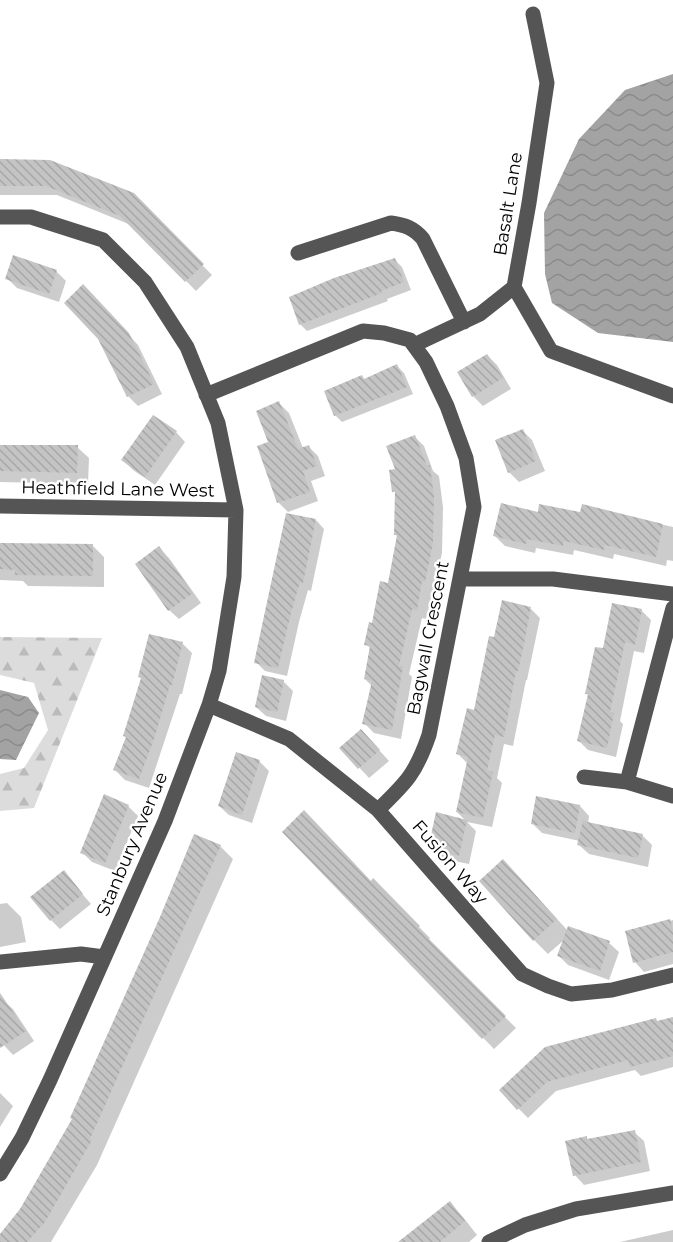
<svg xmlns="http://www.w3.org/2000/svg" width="673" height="1242" viewBox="0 0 673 1242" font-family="Montserrat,sans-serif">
	<defs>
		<pattern id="forest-firs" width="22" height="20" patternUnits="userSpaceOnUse" patternTransform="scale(1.5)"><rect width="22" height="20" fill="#dcdcdc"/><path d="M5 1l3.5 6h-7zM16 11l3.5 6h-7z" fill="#bbb"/></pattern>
		<pattern id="water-waves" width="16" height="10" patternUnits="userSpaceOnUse" patternTransform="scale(1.5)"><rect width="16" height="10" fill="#a3a3a3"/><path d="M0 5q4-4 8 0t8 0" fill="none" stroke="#8b8b8b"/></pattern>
		<pattern id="building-back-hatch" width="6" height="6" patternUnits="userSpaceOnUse" patternTransform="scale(1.5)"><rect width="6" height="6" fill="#c4c4c4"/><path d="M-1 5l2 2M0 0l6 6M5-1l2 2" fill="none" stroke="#a7a7a7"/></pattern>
	</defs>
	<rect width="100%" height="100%" fill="#fff"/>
	<path fill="url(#forest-firs)" d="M0,637l102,1 -68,170 -34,3v-37l24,-6 24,-38 -14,-47 -34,-8z"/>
	<path fill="url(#water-waves)" d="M673,74v268l-75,-9 -46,-30 -7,-29 -1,-61 35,-74 46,-49z
		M0,690l28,7 11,16 -23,47 -16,-1z"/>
	<path fill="#0003" d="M0,161l133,34 79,80 -16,16 -65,-66 -74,-30h-57z
		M395,260l7,7 9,23 -24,9 1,2 -81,30 -7,-7z
		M56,271l10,10 -7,21 -42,-14 -10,-10z
		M92,296l46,49 24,49 -24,12 -10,-10z
		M487,355l10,10 14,24 -28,17 -10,-10 -14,-23z
		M397,366l7,7 9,21 -71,28 -7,-7 30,-35z
		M279,403l10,10 14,35 5,-2 10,10 7,20 -14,5 7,20 -30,11 -9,-9 -20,-56 11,-4z
		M523,431l9,9 13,31 -26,11 -10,-10z
		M176,432l9,10 -30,43 -22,-15 -10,-10z
		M414,436l10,10 9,25 6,5 4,31 -1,46 -16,66 -4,-1 -13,56 3,3 -11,62 -27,-6 -10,-10 8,-37 -7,-7 6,-30 -5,-5 23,-59 9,-48 -3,-3 2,-40 -4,-3 4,-20z
		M0,446l77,1 12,11 -1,26 -88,-2z
		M583,506l90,21v34l-6,-1 -1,6 -52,-12 -1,5 -39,-9 -1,5 -37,-7 -1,5 -30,-7 -10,-10 44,-23 42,1z
		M316,520l8,9 -13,62 -3,-1 -9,32 -12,54 -22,-5 -9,-9z
		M0,543l93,3 11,11v30l-76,-1 -5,-5 -23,-1z
		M159,548l10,10 32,45 -22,16 -10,-9z
		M531,609l9,9 -13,62h-1l-13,66 -9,-2 -7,34 5,5 -10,44 -25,-5 9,9 -7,33 -30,-6 -10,-10 37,-27 -9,-9 11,-48 -10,-10 17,-43 20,-72z
		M641,610l10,10 -7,33 -10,-2 -14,70 3,3 -7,33 -28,-7 -9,-9 10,-45 -3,-3 18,-43z
		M182,643l10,10 -10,41h-2l-31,94 -24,-8 -10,-10 12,-32z
		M283,681l10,10 -7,30 -20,-5 -10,-9z
		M371,741l18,20 -20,17 -28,-30z
		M259,761l10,10 -17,52 -23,-8 -10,-9z
		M128,806l10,10 -23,55 -23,-9 -10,-10z
		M580,806l9,10 -1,8 54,11 10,10 -4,22 -59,-13 -10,-9 1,-4 -38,-8 -10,-10z
		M284,832l87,51 2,-2 57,57 -2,2 88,88 -22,21z
		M220,846l13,13 -136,306 -46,77h-51v-5l21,-27 52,-91z
		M63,872l28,32 -31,25 -9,-9z
		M517,875l51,56 1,-3 40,15 10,9 -10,28 -41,-15 -9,-9 6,-17 -17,15 -14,-14z
		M7,903l14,14 5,25 -26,5v-43z
		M673,920v44l-29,8 -9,-10 -8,-30z
		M3,1000l10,9 21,32 -21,14 -13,-14v-39z
		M673,1019v48l-32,9 -6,-6 -79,21 -28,27 -27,-27 157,-68z
		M0,1093l13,13 -13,21z
		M634,1132l10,9 6,30 -66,14 -9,-10 11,-38 3,3z
		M450,1203l13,14 14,18 -8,7h-68z
		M673,1230v12h-53z"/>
	<path fill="url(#building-back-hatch)" d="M0,159l50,1 84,33 70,71 -19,18 -65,-66 -74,-30h-46z
		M13,255l44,15 -8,24 -44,-15z
		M395,258l9,24 -23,9 1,2 -83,32 -10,-28 45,-19z
		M83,284l46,49 25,51 -27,13 -29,-58 -34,-36z
		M487,354l16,24 -31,19 -15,-25z
		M397,364l10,23 -73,29 -10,-25 38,-16 2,4z
		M279,401l19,48 11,-4 8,21 -14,5 7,21 -33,11 -20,-57 11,-4 -12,-31z
		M153,415l24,16 -32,46 -24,-17z
		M523,429l13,32 -28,12 -13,-33z
		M415,435l12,31 3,-1 4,32 -1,46 -8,39 -3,-1 -5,29 -5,-1 -13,57h4l-11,64 -30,-6 10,-43 -8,-2 6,-33 -6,-1 5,-23 3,1 8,-42 8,2 9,-48h-3l1,-44 -3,1 -3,-22 6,-1 -9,-23z
		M0,445h78l-1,28 -77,-2z
		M501,503l37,9 1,-8 41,8 2,-8 81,20 -7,33 -51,-12 -1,5 -40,-9 -1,5 -36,-7 -1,5 -33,-8z
		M286,513l30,6 -13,64 -3,-1 -9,31 -13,55 -24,-5z
		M0,543l93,1v32l-78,-1v-5l-15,-1z
		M159,546l34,47 -25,18 -33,-47z
		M502,600l29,7 -7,37 -6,27h-2l-12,66 -9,-2 -8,35 6,2 -10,46 -27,-6 12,-55 -12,-3 11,-46 7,2 15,-74 5,1z
		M612,603l30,6 -7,36 -10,-3 -15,70 4,1 -7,35 -30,-7 11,-47h-3l10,-47 8,1z
		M149,634l34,8 -11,43h-2l-16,54 -15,40 -26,-9 13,-33 -3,-1 18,-58 -3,-1z
		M262,675l22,5 -7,32 -22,-5z
		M361,729l19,21 -22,19 -19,-21z
		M236,752l24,8 -18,55 -24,-9z
		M104,794l25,11 -24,58 -25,-10z
		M536,796l44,9 -5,28 -44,-9z
		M304,810l67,71 2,-3 47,48 -2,2 88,88 -24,23 -200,-207z
		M436,812l31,8 -8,36 -31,-7z
		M583,821l60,13 -5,24 -61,-13z
		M194,834l27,11 -131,294 2,1 -47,82 -18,20h-27v-8l20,-25 52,-90 -2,-1 90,-201z
		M503,859l54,60 -24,22 -54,-60z
		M64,870l19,24 -33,27 -20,-24z
		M670,919l3,11v22l-40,11 -8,-32z
		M568,926l42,15 -10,30 -43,-15z
		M0,993l26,38 -26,17z
		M673,1017v39l-43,11 -2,-7 -81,22 -30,28 -18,-20 46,-43 111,-29 1,3z
		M635,1130l6,32 -68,14 -8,-35 22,-5v3z
		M450,1201l15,20 -25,21h-42z"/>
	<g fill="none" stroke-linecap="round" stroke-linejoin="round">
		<path stroke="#555" stroke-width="15" d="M0,217h31l72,23 42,42 42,65 31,76 18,87 -2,67 -15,94 -10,34 -44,116 -115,259 -28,58 -22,36
			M298,253l93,-30c14,2 23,5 32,16l41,83
			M514,287l37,64 122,45
			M414,345l66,-31 34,-27 15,-84 18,-120 -14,-69
			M206,395l157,-64 21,2 26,7 16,22 21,44 19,52 8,49 -45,228c-13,38 -22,47 -51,75
			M0,506l236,4
			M460,579h93l120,15
			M209,705l80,34 89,71 144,164 26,12 23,8 41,-4 61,-15
			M584,777l43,5 46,14
			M627,782l46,-174
			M0,962l81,-8 23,3
			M489,1242l36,-17 51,-16 97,-16"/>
	</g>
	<g text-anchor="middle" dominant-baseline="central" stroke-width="5" stroke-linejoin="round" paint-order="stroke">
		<g font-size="18" fill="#000" stroke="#fff">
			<text transform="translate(508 204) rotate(-81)">Basalt Lane</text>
			<text transform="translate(118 489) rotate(1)">Heathfield Lane West</text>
			<text transform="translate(428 638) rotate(-79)">Bagwall Crescent</text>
			<text transform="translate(132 844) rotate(-67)">Stanbury Avenue</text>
			<text transform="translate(450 862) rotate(49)">Fusion Way</text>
		</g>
	</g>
</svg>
